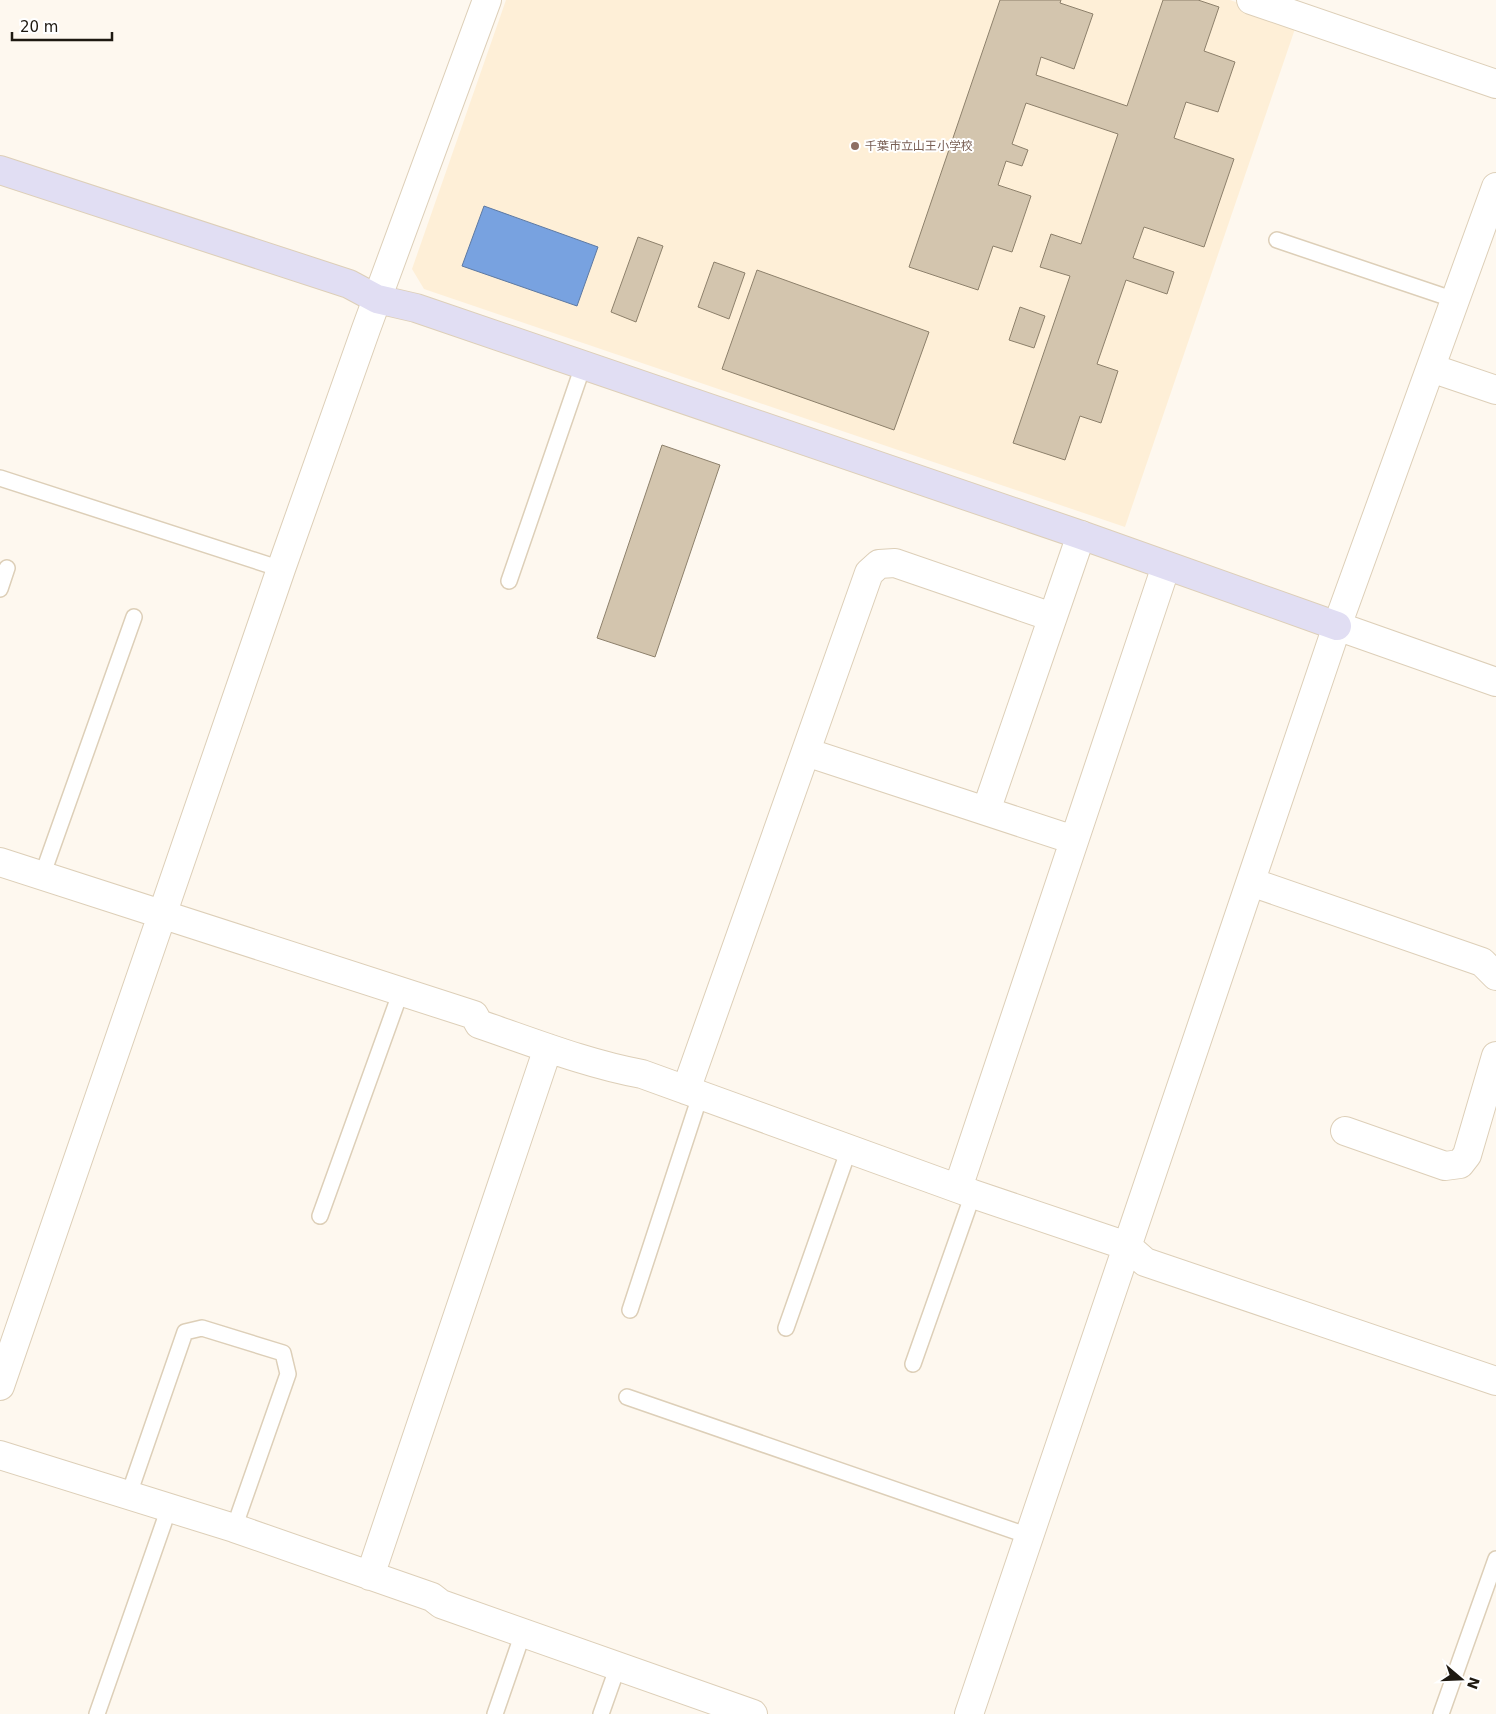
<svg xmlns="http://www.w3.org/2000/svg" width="1496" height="1714" viewBox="0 0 1496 1714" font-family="'DejaVu Sans','Noto Sans JP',sans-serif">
	<rect width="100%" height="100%" fill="#fef8ef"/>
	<path fill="#feefd7" d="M506,0h724l67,23 -172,504 -701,-238 -12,-20z"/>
	<path fill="#78a2e0" stroke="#5d79a2" d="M484,206l114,41 -21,59 -115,-40z"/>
	<path fill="#d3c5ae" stroke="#8d806b" d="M1000,0h61l-1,3 33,11 -19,55 -33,-12 -5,18 91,31 36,-106h35l21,7 -15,44 31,11 -17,50 -32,-10 -12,36 60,21 -30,88 -60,-20 -11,31 41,14 -7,22 -41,-14 -29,84 21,7 -17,52 -21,-7 -15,44 -52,-17 57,-167 -30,-9 11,-33 30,10 37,-110 -92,-31 -14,41 16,6 -6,16 -16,-5 -8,24 33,11 -19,56 -19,-6 -15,44 -69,-23z
		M638,237l25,9 -27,76 -25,-10z
		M714,262l31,11 -16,46 -31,-12z
		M757,270l172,62 -35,98 -172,-61z
		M1020,307l25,9 -11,32 -25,-8z
		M662,445l58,20 -65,192 -58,-19z"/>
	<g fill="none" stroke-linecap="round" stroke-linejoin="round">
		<g stroke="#ddcfb8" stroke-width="18">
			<path id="lane" d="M1277,240l178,60
				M0,478l281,91
				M509,581l74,-215
				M0,589l7,-21
				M42,876l92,-259
				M320,1216l81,-225
				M630,1310l70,-214
				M786,1328l63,-179
				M913,1364l60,-170
				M627,1397l402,139
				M129,1494l56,-162 17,-4 81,25 5,21 -54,154
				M97,1714l72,-206
				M495,1714l28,-81
				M601,1714l17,-48
				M1441,1714l55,-155"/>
		</g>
		<g stroke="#ddcfb8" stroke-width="30">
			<path id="street" d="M1251,0l245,84
				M1431,368l65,22
				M1337,626l159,56
				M806,752l268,88
				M986,811l95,-276
				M0,862l474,153 5,9c53,18 108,40 163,50l331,120 154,52 18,16 351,119
				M1251,882l231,80 14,14
				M686,1090l183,-517 10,-9 16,-1 157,54
				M1345,1131l100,35 15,-2 7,-9 29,-99
				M958,1188l208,-622
				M0,1386l281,-817 85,-240 121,-329
				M0,1455l234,73 198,69 9,7 312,110
				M370,1576l178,-528
				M969,1714l368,-1088 159,-439"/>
		</g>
		<g stroke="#ddcfb8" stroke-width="30">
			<path id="secondary" d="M0,170l349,114 28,15 39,9 665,227 256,91"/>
		</g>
		<use href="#lane" stroke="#fff" stroke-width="15"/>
		<use href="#street" stroke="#fff" stroke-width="28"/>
		<use href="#secondary" stroke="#e1def3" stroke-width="28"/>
	</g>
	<circle fill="#8d6e63" stroke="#fff" stroke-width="2" cx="855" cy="146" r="5"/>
	<g text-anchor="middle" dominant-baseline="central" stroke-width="4" stroke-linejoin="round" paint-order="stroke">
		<g font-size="12" fill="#785e54" stroke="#fff" text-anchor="start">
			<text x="865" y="146">千葉市立山王小学校</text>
		</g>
	</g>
	<g transform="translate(1461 1679) rotate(109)" stroke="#ffffff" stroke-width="4" paint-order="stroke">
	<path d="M0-4L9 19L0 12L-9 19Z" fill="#1e1911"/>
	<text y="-8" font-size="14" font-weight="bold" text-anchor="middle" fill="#1e1911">N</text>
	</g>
	<path d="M12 32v8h100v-8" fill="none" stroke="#1e1911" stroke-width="2.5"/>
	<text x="20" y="32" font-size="15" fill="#1e1911" stroke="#ffffff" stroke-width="4" paint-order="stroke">20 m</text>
</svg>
